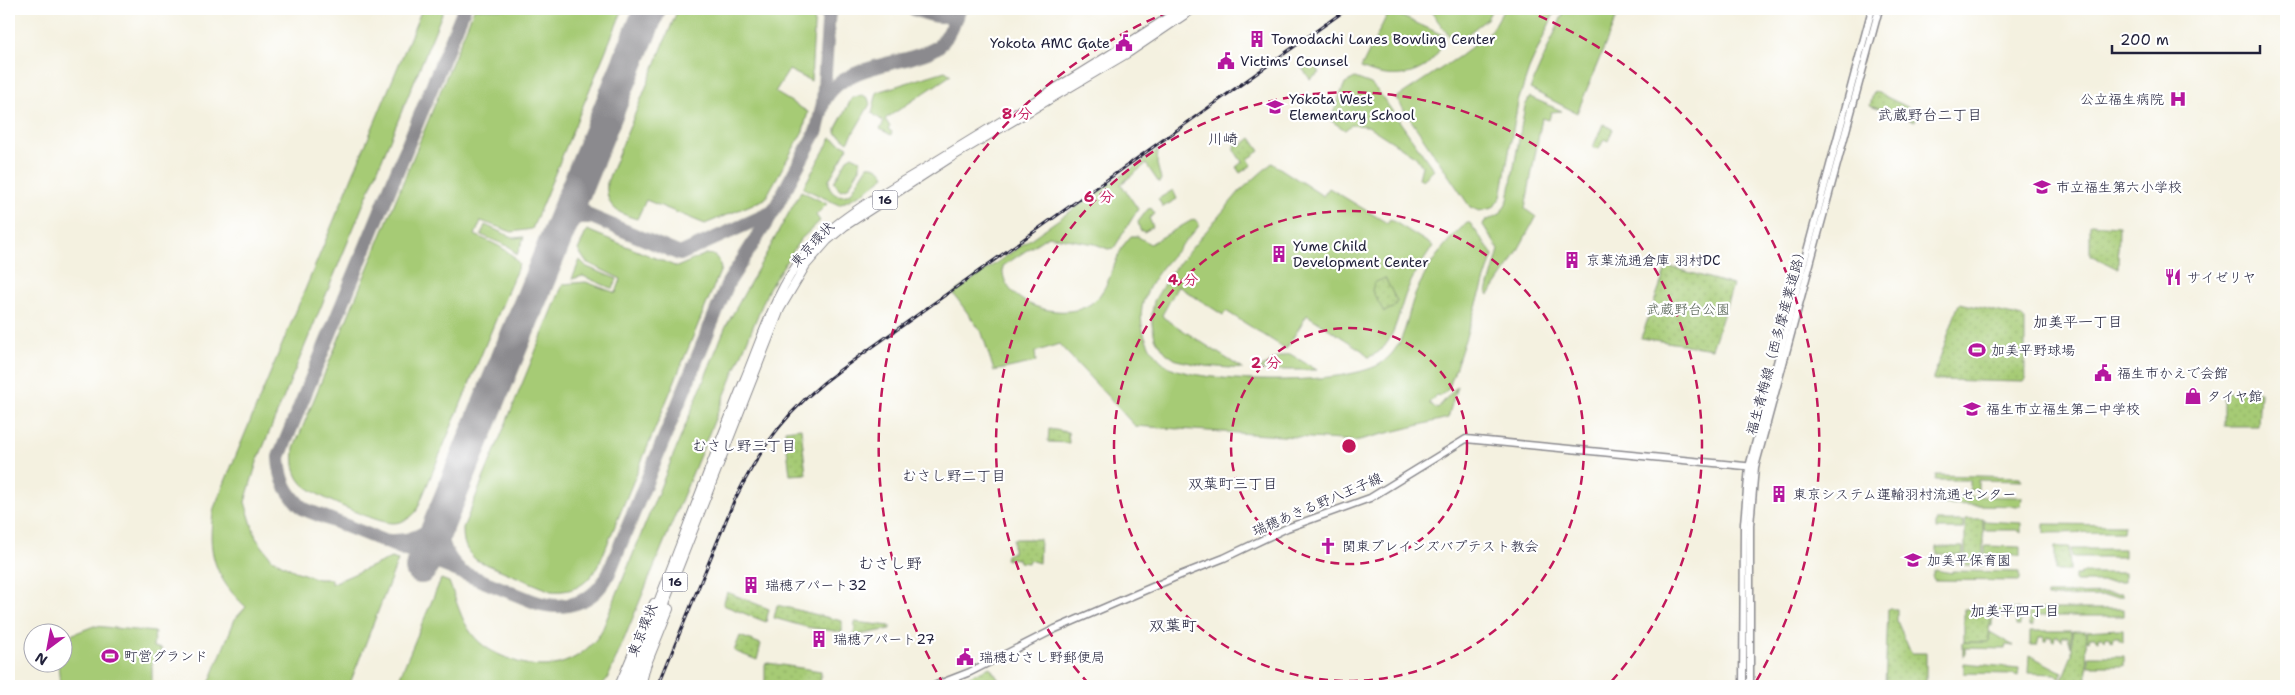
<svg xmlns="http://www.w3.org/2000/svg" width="2295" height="695" viewBox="0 0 2295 695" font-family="'Shantell Sans','Klee One',sans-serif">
	<defs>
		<pattern id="park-dots" width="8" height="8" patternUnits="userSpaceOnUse" patternTransform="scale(1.25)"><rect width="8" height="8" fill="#a6cb74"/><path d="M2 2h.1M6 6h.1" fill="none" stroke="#8fae65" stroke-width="1.8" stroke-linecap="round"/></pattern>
	</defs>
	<rect width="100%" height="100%" fill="#fff"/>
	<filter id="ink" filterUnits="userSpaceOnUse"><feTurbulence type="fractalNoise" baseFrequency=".02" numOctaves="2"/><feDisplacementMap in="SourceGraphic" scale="10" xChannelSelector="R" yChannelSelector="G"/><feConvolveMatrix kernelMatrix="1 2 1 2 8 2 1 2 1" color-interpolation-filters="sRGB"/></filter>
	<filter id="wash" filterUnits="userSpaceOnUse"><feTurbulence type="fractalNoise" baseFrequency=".0096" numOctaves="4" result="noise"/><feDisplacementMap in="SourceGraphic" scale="20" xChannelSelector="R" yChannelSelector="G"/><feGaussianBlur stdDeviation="1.12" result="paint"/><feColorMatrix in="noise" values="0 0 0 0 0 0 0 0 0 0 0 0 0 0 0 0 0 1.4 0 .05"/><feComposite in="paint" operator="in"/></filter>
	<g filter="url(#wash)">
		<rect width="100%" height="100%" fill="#f4f1e0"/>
		<path fill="#a6cb74" stroke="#647658" d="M422,9h22l-187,453 -12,40 11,36 16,21 23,12 23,8h13v5l60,-26 7,2 -49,126h-141l27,-67 11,-12c-32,-29 -40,-57 -32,-99z
			M474,9h149l-91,220 -20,3 -31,-11 -6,14c17,8 34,13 44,29l-103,248c-7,7 -13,11 -24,11 -15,0 -83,-29 -91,-41 -8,-10 -8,-22 -7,-34z
			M678,9h137l-4,72 -22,-11 -14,22 33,20 -5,19 -38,68 -60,25 -59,-24 -9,19c-21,-6 -32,-13 -30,-37z
			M1429,9h63l-5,10 -26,20 -11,-2z
			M1504,9h52l-27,60 -11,33 -17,95 -8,11 -14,3 -9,-4 -74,-109 64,-42 31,-24z
			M1565,9h55l-43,104 -47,-24z
			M1394,13l51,23c-12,41 -50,47 -84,32l25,-51z
			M1310,60l10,13 -10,6 -9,-12z
			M945,71l6,4 -66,44 5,8 -2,2 4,3 -1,3 -11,-6 4,-7 -12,-9 5,-21z
			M1355,78l16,6 7,7 56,79 -11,10 -4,-2 3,-12 -6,-9 -48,-31 -17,-1 -6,5 -15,-10 15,-37z
			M862,95l6,3 2,6 -22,38 -12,-9v-5l16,-30z
			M1530,97l32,14 -11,1 -2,8 -7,-2 -17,91 11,8 -25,46 -22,32 -2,-3 12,-42 -16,-25 1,-3 16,-8 8,-14 17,-94z
			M1603,124l10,5 -5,12 -4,-2 -5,10 -6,-2z
			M831,138l17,9 -19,33c-1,14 9,18 21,14l18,-28c8,-1 14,4 17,10l-22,17 -24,12 -36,-17z
			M1158,150l-1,14 4,15 -2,4 -13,-19 -25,20 17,25 -24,39 -6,1 -13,-5 -47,-8 -45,30c-4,39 64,58 90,36 20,-16 20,-49 38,-66h6l13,8 44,-25 5,4 -1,4c-19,23 -50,49 -56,80 -4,21 7,47 26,59 32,19 184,20 215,-4 24,-19 22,-42 32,-67 11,-27 30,-54 52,-72h3l23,32 -44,133 -8,8 -5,-1 -7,8 8,6 20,-23 -9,32 -93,23 -220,-15 -76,-82 -24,8 1,10 -42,9 -12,-38 -29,-40z
			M852,156l8,4v8l-12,20 -8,2 -6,-8 13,-23z
			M1272,163l51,33 6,-8 58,35 3,-4 43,27c-8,13 -18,26 -24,40 -11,22 -13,64 -41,71l-5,-6 -56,-36 -21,34 -60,-38 -3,4 -45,-29 -16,29 2,3 79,51 -38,-3 -29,-6 -10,-7 -11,-15 -3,-14v-12l2,-11 16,-27 70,-83z
			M1173,190l4,9 -14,8 -5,-8z
			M801,191l26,13 -11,11 4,6 -20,19 -31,48 -161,390 -7,8h-205l45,-107 8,3c7,17 12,38 23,52 9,12 22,19 35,24 37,16 70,8 94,-25l124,-305z
			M1151,208l4,6 -6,4 4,9 -9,5 -4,-2 -2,-8 10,-13z
			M485,225l29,13 10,-1 -7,18 -7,-8 -29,-12z
			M587,230l90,37 29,-13 7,1 6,5 2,9 -121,293c-11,21 -24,31 -49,29l-75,-31c-11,-10 -13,-17 -13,-32l100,-244 23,-2 30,11 5,-14 -35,-17 -8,-12z
			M580,260l7,7 30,12 -4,10 -30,-13 -11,3z
			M1290,354l27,16h-60c12,-7 20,-14 33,-16z
			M1936,475l84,2 2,4 -44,-1v10h-8v-10h-35z
			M1935,496l87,1 -1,9 -86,-2z
			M1936,521h27v8h-27z
			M1984,521l37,2v10l-4,-3h-33z
			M2044,524l80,1 -1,7 -79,1z
			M1985,546l35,1v9l-35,-1z
			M1937,547h26v8l-26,-1z
			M2071,549h53v8h-52z
			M1935,570l17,3v-2l68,1v9l-86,-1 -2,-4z
			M2081,573h43v9h-49v-7h5z
			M2122,593v3l-75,1v-3z
			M2018,609l2,3v14h-4v-10h-23l-1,10h-2v-16z
			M2032,609h91v7h-87l-3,1v9h-4v-14z
			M94,626l61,6 -2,15 9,2 -10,15v22h-92l-2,-23 4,-1 1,-24z
			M2119,629h4v13l-4,-2v-3h-5l-1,4 -2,-1v-3l-5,-1 -1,4 -2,-3h-5v4l-2,-1 -1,-3h-5l-1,4 -2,-1v-9z
			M2030,631h41v16l-3,-10h-6v4l-3,-4h-4l-1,4h-2v-4h-5l-1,4h-2v-4h-5l-2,8h-7z
			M1990,632l24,14 -8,-1 -1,4 -40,-1v8h-2v-14h26z
			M2029,655l33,17 -2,6 -4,-4 -28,-1z
			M2088,656h36v10h-36z
			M1964,663l55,5 -1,8 -5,-2 -49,-1z"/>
		<path fill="url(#park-dots)" stroke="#647658" d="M1874,91l44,21 -3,9 -45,-16z
			M1251,138l9,13 -12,8 4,6 -12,8 -4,-6 6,-5 -8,-12v-4l4,-3 3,3z
			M2090,224l29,2 -1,43 -28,-14z
			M1667,266l66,19 -21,64 -71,-11z
			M1385,278l12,23 -3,6 -10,5 -12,-21 2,-8z
			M1960,303l62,14 3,3v60l-2,2 -89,-2 -1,-2 25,-72z
			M2224,392h36l-2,34h-34z
			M801,428l5,46 -16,1 -5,-45z
			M1049,429l19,3 1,11 -21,-1z
			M1965,519h18v47l-18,-1z
			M1013,539h27l-1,24 -10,-3 -1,3 -9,-1 -1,-3 -9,-1 -1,2 -3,-1 1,-4 7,-3z
			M2055,547h14l1,24h-15z
			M727,592l42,17 -3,13 -43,-17z
			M777,605l65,16v11l-36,-5 -32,-9z
			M1888,609h9v12l14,32h15v33h-41z
			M1964,609h26l-1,33h-25z
			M855,622l35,4v3l-36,7z
			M2072,631h14l1,55h-28l13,-31z
			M740,636l21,8 -4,16 -23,-9z
			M768,663l53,8 -1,15h-55v-22z
			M990,667l13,19h-29l-5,-10z"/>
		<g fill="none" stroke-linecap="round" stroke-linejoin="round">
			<path stroke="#8b8a8e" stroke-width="14" d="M464,9l-185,448c1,23 8,37 25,52l231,93c30,10 58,1 73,-27l120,-292 45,-71 44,-82 6,-27 6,-94
				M914,9c15,6 28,10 44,4
				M823,103c15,-32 57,-37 87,-45 8,-3 18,-5 26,-10 12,-8 17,-27 24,-39
				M576,188l2,16 9,11 93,39 93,-42
				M561,226l11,-8 19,-1
				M443,513c-5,22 0,41 16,56
				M391,541c25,1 41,-10 53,-30"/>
			<path stroke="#8b8a8e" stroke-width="32" d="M421,568l229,-559"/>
		</g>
	</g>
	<g filter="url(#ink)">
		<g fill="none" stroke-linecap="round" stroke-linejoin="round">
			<g stroke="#8b8a8e" stroke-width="9">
				<path id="secondary" d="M934,686l36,-14 85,-43 123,-53 46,-18 63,-30 83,-30 96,-59 289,28
					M1743,686l1,-162 5,-57 123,-458
					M1750,686v-161l5,-58 124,-458"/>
			</g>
			<g stroke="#8b8a8e" stroke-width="10">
				<path id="trunk" d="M619,686l35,-83
					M625,686c41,-101 78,-204 119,-305 18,-43 32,-92 62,-128 30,-35 84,-64 124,-88 83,-52 169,-101 251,-156
					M632,686l148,-377 26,-44 21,-24 18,-15 105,-68 178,-105 65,-44
					M641,686l5,-20 23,-57"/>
			</g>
			<use href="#secondary" stroke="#fff" stroke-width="6"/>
			<use href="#trunk" stroke="#fff" stroke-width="8"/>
			<g stroke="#22223b" stroke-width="3">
				<path id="rail" d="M658,686l76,-185c28,-56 55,-94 106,-131l507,-361"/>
			</g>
			<use href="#rail" stroke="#fff" stroke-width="1" stroke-dasharray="4" stroke-linecap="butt"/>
		</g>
	</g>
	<g fill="none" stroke="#c2185b" stroke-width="2.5" stroke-dasharray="9 6">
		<circle cx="1349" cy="446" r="118"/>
		<circle cx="1349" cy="446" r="235"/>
		<path d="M1089 684A353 353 0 1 1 1609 684"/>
		<path d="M944 685A470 470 0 0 1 1173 10M1525 10A470 470 0 0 1 1754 685"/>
	</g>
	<defs>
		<g id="building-bare" transform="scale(1.35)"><path d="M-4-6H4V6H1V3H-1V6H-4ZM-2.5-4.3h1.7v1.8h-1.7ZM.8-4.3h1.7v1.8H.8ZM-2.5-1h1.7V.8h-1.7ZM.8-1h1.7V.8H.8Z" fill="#b5179e" stroke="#fff" stroke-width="2.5" paint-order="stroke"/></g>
		<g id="civic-bare" transform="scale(1.35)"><path d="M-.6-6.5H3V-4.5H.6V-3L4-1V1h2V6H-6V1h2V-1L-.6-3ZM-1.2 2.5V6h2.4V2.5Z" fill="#b5179e" stroke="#fff" stroke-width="2.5" paint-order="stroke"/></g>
		<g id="hospital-bare" transform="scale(1.35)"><path d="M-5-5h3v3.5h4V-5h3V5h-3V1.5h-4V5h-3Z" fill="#b5179e" stroke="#fff" stroke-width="2.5" paint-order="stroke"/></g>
		<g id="school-bare" transform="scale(1.35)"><path d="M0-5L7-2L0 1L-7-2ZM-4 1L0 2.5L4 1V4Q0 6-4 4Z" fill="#b5179e" stroke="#fff" stroke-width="2.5" paint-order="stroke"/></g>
		<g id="restaurant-bare" transform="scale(1.35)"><path d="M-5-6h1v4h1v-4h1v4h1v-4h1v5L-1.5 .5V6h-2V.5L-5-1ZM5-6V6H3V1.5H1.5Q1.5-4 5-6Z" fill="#b5179e" stroke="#fff" stroke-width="2.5" paint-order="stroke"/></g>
		<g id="stadium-bare" transform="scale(1.35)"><path d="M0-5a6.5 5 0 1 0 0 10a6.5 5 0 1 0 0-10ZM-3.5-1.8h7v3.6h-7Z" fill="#b5179e" stroke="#fff" stroke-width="2.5" paint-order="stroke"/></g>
		<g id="shop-bare" transform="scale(1.35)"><path d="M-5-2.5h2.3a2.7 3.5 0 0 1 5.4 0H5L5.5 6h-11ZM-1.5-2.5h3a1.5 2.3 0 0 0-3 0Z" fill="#b5179e" stroke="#fff" stroke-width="2.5" paint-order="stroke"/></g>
		<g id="church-bare" transform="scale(1.35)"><path d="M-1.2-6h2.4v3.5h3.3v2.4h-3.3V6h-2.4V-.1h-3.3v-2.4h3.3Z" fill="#b5179e" stroke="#fff" stroke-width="2.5" paint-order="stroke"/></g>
	</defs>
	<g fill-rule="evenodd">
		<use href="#building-bare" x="1257" y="39"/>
		<use href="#civic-bare" x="1124" y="43"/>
		<use href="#civic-bare" x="1226" y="61"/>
		<use href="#hospital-bare" x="2178" y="99"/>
		<use href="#school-bare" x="1275" y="107"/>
		<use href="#school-bare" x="2042" y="187"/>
		<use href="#building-bare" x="1279" y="254"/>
		<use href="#building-bare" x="1572" y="260"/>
		<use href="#restaurant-bare" x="2173" y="277"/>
		<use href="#stadium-bare" x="1977" y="350"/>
		<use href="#civic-bare" x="2103" y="373"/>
		<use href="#shop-bare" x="2193" y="396"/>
		<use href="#school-bare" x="1972" y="409"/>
		<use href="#building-bare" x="1779" y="494"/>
		<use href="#church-bare" x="1328" y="546"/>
		<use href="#school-bare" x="1913" y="560"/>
		<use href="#building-bare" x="751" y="585"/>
		<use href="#building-bare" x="819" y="639"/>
		<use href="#stadium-bare" x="110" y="656"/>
		<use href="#civic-bare" x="965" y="657"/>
	</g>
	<g text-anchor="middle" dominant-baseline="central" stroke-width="4.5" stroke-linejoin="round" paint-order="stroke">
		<g fill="#fff" stroke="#646476" stroke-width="1">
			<rect x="872.5" y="190.5" width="25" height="19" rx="4"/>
			<rect x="662.5" y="572.5" width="25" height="19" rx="4"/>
		</g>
		<g font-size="12" font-weight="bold" fill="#22223b">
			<text x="885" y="200">16</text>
			<text x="675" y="582">16</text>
		</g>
		<g font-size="14" fill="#22223b" stroke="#fff" text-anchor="start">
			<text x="1271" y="39">Tomodachi Lanes Bowling Center</text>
			<text x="1110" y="43" text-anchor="end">Yokota AMC Gate</text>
			<text x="1240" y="61">Victims' Counsel</text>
			<text x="1289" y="99">Yokota West<tspan x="1289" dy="16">Elementary School</tspan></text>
			<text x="2164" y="99" text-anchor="end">公立福生病院</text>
			<text x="2056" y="187">市立福生第六小学校</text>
			<text x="1293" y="246">Yume Child<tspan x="1293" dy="16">Development Center</tspan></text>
			<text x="1586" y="260">京葉流通倉庫 羽村DC</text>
			<text x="2187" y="277">サイゼリヤ</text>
			<text x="1991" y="350">加美平野球場</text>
			<text x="2117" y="373">福生市かえで会館</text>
			<text x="2207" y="396">タイヤ館</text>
			<text x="1986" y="409">福生市立福生第二中学校</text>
			<text x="1793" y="494">東京システム運輸羽村流通センター</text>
			<text x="1342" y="546">関東プレインズバプテスト教会</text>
			<text x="1927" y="560">加美平保育園</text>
			<text x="765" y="585">瑞穂アパート32</text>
			<text x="833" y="639">瑞穂アパート27</text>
			<text x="124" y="656">町営グランド</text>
			<text x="979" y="657">瑞穂むさし野郵便局</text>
		</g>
		<g font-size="14" fill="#22223b" stroke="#fff">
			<text transform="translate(812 244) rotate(-47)">東京環状</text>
			<text transform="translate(1776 340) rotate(-75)">福生青梅線（西多摩産業道路）</text>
			<text transform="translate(1317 504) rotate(-23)">瑞穂あきる野八王子線</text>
			<text transform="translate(642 630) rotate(-68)">東京環状</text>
		</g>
		<g font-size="14" fill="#505d4f" stroke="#fff">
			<text x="1688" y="309">武蔵野台公園</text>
		</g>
		<g font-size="15" fill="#22223b" stroke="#fff">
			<text x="1930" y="115">武蔵野台二丁目</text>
			<text x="1223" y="139">川崎</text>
			<text x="2078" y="322">加美平一丁目</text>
			<text x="744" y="446">むさし野三丁目</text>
			<text x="954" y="476">むさし野二丁目</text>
			<text x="1233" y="484">双葉町三丁目</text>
			<text x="2015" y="611">加美平四丁目</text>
		</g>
		<g font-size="16" fill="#22223b" stroke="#fff">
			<text x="890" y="563">むさし野</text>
			<text x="1173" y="625">双葉町</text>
		</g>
	</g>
	<circle cx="1349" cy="446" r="8" fill="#c2185b" stroke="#fff" stroke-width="2.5"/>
	<g font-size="15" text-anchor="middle" font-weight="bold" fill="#c2185b" stroke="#fff" stroke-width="4.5" stroke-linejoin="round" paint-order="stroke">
		<text x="1017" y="119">8 分</text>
		<text x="1099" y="202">6 分</text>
		<text x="1183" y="285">4 分</text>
		<text x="1266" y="368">2 分</text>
	</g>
	<rect width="2295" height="695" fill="none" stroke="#fff" stroke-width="30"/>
	<g transform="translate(48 648) rotate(212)"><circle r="24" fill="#ffffff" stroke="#a7a7b1"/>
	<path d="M0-4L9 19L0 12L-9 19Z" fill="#b5179e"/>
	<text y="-8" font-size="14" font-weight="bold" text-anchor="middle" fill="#22223b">N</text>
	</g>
	<path d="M2112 45v8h148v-8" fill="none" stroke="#22223b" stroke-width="2.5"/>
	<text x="2120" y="45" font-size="15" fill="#22223b" stroke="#ffffff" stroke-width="4" paint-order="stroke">200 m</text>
</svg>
